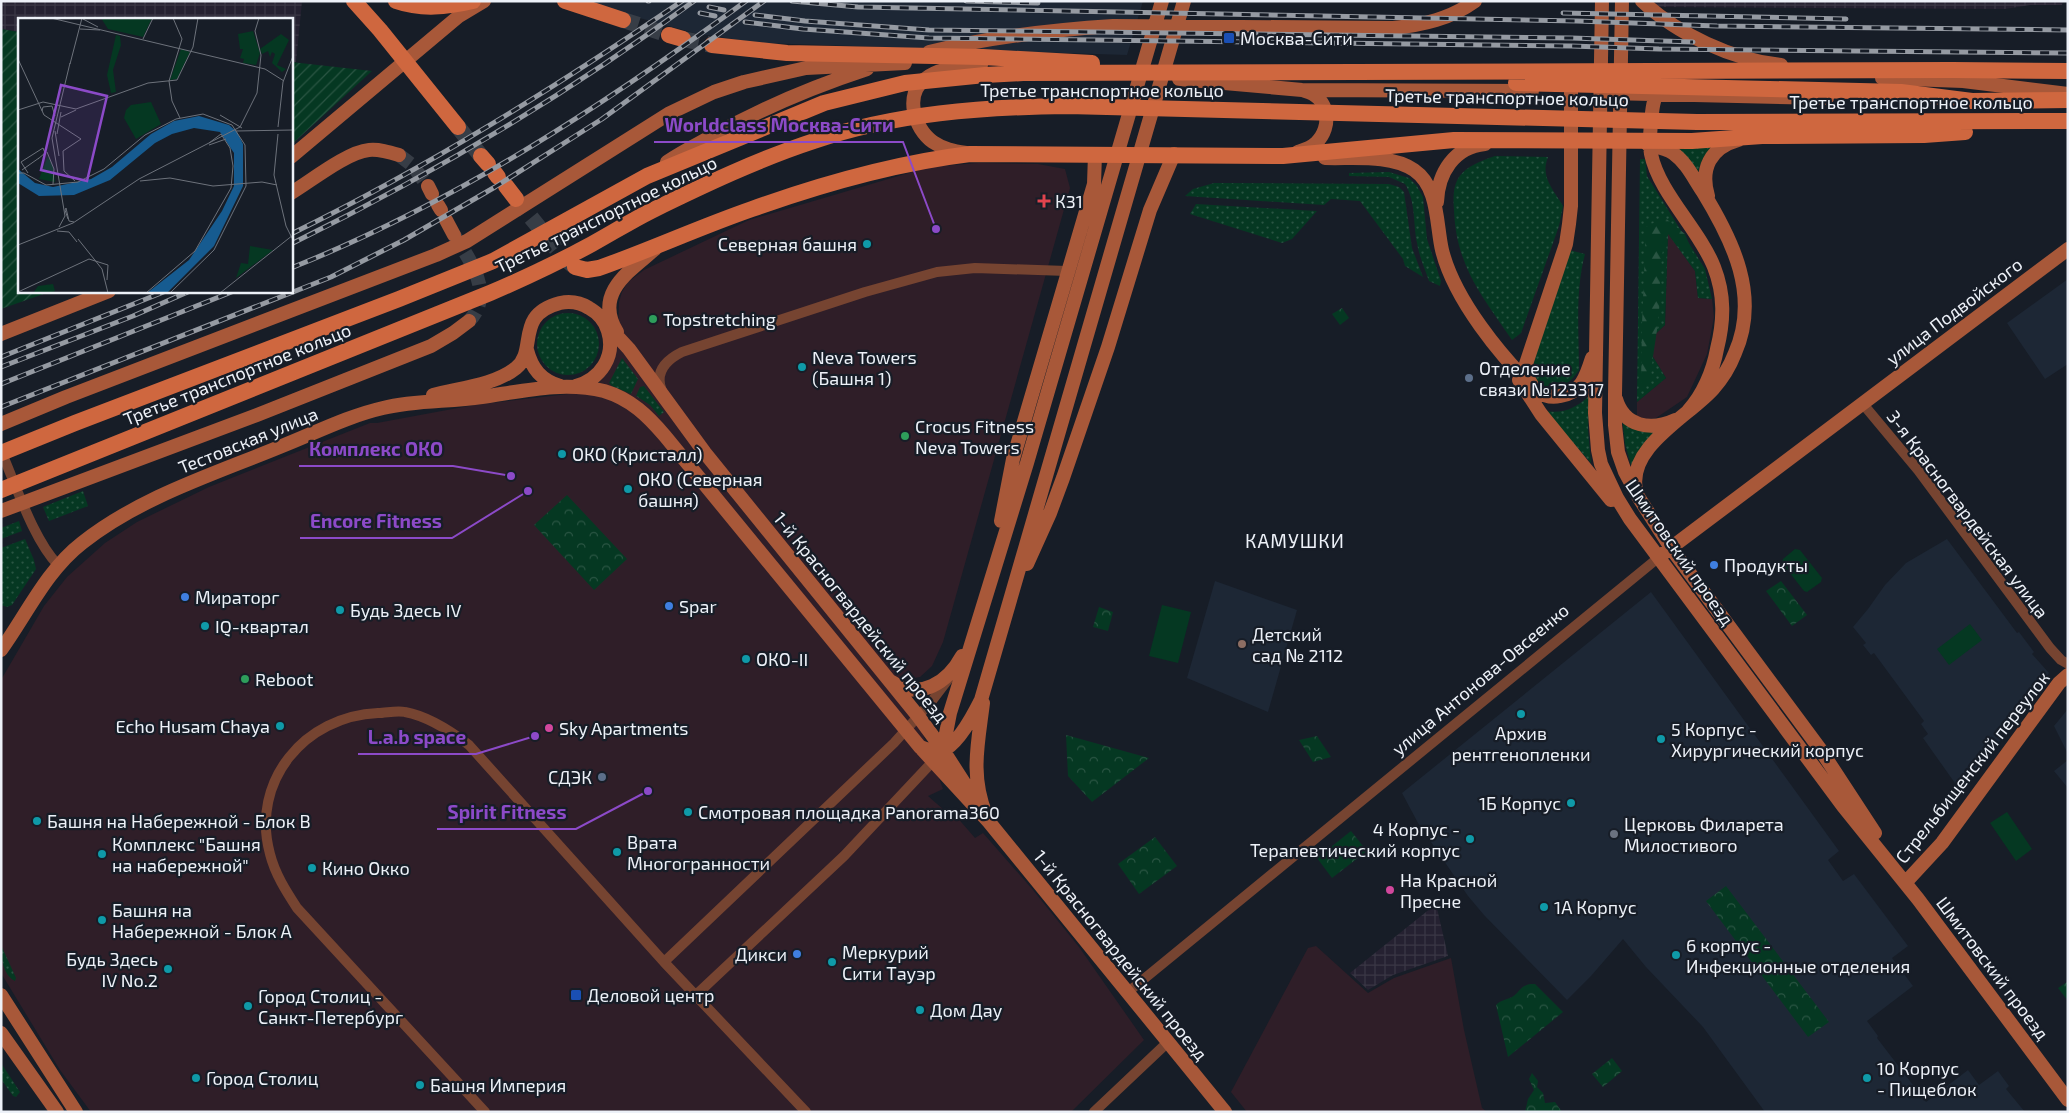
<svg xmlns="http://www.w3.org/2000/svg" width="2069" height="1113" viewBox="0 0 2069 1113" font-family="'Exo 2',sans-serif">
	<defs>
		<pattern id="industrial-grid" width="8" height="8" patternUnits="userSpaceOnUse" patternTransform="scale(1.25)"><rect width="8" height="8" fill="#252131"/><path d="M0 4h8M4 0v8" fill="none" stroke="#3a3745"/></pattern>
		<pattern id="grass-dots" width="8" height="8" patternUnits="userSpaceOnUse" patternTransform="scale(1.25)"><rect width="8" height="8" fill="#053822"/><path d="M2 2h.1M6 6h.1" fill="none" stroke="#2a5543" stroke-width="1.8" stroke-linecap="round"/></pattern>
		<pattern id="forest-firs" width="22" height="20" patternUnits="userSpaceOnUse" patternTransform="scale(1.25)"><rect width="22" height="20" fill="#053822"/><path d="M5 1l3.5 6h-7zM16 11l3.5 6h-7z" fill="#2a5543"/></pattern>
		<pattern id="park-crowns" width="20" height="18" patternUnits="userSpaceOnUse" patternTransform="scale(1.25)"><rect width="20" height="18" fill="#053822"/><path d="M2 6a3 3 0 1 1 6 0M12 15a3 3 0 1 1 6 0" fill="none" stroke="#2a5543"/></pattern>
		<pattern id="garden-furrows" width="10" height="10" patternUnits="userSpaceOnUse" patternTransform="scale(1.25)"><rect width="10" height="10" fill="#053822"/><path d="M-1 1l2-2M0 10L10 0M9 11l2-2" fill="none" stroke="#2a5543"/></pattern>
	</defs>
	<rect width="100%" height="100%" fill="#171d27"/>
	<path fill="#2f1e28" d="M978,163l60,1 27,5 5,19 -127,454 -11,24 -12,11 -17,3 40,109 -15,7 17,15 4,-3 26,30 8,-5 50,57 46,57 65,93 -73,72h-980l-31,-42 -59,-97v-293l43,-74 23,-29 38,-34 32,-21 72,-35 161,-64h7l97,-18 94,-11 29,-9 7,-8 14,-47 1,-28 3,-10 6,-10 16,-12 105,-50 180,-53z
		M1668,233l27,38 3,27 14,1 2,18 -7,37 -20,43 -31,21 -9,1 -10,-3v-14l29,-24 -21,-34 20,-19z
		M1316,946l52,47 26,-15 57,-20 13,72 18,78 5,4h-240l-16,-20 77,-144z"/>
	<path fill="url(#industrial-grid)" d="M1,1h301l-6,61h-5v-43h-272v13l-18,-3z
		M1656,1h407l-1,4h-32l-25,4 -349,-2z
		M1436,904l12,52 -55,19 -25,15 -18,-17z"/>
	<path fill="#1d2735" d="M578,1h565l-16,54 -368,-12 -65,-10z
		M2068,279v85l-23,15 -38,-56z
		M1947,539l70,94 2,-1 15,20 -2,2 17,19 -87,120 -39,-55 5,-4 -7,-10 3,-3 -50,-68 -3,2 -8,-10 3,-2 -13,-16 15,-18 17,-24 21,-22z
		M1215,581l82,29 -29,102 -81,-34z
		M1651,592l188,259 -11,9 15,21 11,-7 54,72 -16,12 21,28 -46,35 11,15 -1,2 49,64 42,-32 11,15 19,-14 11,15 -3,3 19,23h-260l-62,-85 -57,-60 -23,-28 -32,37 -24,24 -83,-85 -16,-19 -50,-73 -16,-30z
		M2068,709v45l-14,-28z
		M2068,760v28l-14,-17z"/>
	<path fill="url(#grass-dots)" d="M1718,144c-12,8 -17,15 -20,29l-23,-26z
		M1495,156l53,1c-8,20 5,32 15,49l-4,20 -38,107 -9,7c-30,-44 -56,-74 -58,-130 -1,-11 -1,-24 5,-33 9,-12 22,-16 36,-21z
		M1640,159h5l2,17 58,93 7,30 -14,-1 -3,-27 -27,-37 -3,91 -20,19 21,34 -29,24z
		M1389,172l20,6 8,8 6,11 4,42 14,42 -1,5 -11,-5c-4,-12 -10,-25 -12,-38 -4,-19 -1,-42 -12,-59l-16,-7 -40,-1v-3z
		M1214,183l175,1 10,3 5,5 8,56 11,29 -18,-11 -2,-7 -43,-58 -29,-2 -7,6 -139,-9 8,-7z
		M1196,204l121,7 -25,28 -10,4 -92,-29z
		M1569,250l16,4c-10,37 -6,77 -6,116 -18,28 -48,27 -45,-11z
		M537 344a31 31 0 1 1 62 0a31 31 0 1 1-62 0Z
		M622,358l16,21 -7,15 -19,-8 -3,-3z
		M644,386l20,26 -5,4 -9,-11 -14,-9 4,-9z
		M1589,396l-1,34 3,33 -46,-52c19,3 31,-3 44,-15z
		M1622,417l18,14 23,1 -30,40 -8,-28z
		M83,491l5,15 -39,15 -6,-14z
		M19,521l3,10 -21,8v-11z
		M25,539l9,21 2,9 -24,36 -5,2 -6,-2v-57z
		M1,945l15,33 -1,3c-12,-6 -14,-23 -14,-36z
		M1,1063l19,29 -4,5 -3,-1 -12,-17z"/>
	<path fill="url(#forest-firs)" d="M1664,217l21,17 12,29 -29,-30c-11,27 -6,59 -10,88 -2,21 -7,40 -7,61l-10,4 1,-62 4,-97z"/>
	<path fill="url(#park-crowns)" d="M1342,308l7,10 -9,7 -8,-11z
		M567,495l60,64 -33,31 -60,-65z
		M1781,581l26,34 -15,11 -26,-35z
		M1099,607l14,5 -5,19 -15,-4z
		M1066,735l83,23 -57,44 -24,-26z
		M1317,736l14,21 -18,5 -14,-22z
		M1351,831l16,20 -35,27 -15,-20z
		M1155,837l22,29 -38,28 -21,-30z
		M1726,886l103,136 -21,15 -102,-136z
		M2067,982h1v19l-10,-13z
		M1530,984h5l28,28 -55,45 -12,-52c5,-5 10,-5 16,-8 8,-4 6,-10 18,-13z
		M1612,1058l10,13 -19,16 -11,-13z
		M1532,1073l6,8 -1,6 6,6 2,10 10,-1 7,10h-37l3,-13 6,-9 -5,-11z"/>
	<path fill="url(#garden-furrows)" d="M1,29l18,3v259h33l-51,18z
		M291,62l81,9 -81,74z"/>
	<path fill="#053822" d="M1795,549l5,1 22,28 -1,4 -14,10 -3,-1 -22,-28 1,-4z
		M1162,605l29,7 -13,51 -29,-7z
		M1970,624l12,16 -33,25 -12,-16z
		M2007,812l25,37 -16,12 -26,-38z"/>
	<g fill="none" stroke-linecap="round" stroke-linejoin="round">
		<path stroke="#373d46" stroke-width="14" stroke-dasharray="14 7" stroke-linecap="butt" d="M399,155l13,10 16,21
			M454,235c16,25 41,59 15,86"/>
		<path stroke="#373d46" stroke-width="16" stroke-dasharray="16 8" stroke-linecap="butt" d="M623,20l46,15
			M683,39l29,6
			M458,127l23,29
			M516,199l47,58 12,10"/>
		<path stroke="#764431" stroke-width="10" d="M662,391c-8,-19 4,-31 20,-39l183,-60 72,-20 38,-4 92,3
			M1863,404l55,66 132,178 11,12 7,4
			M1,451c15,34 32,88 57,114
			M664,962l230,-219 37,-41 19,-25
			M1128,992l530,-434
			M696,995l148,-139 93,-99
			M485,1112l-188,-204c-11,-17 -22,-34 -27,-54 -20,-73 35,-138 108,-141 8,0 19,-3 27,-1 22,4 47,20 64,33l195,217 142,150
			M1094,1112l74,-70"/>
		<path stroke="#a85839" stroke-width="14" d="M1602,1l-7,412 3,37 3,14 16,34 13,21 213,287 75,93 150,201
			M1622,1l-7,394v30l3,27 7,20 14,26 32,50 149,201 55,84
			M1642,1c35,33 91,59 139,64
			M929,52c60,-15 122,-22 184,-26l280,2c30,-3 57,-9 82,-27
			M1882,78l81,3 105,13
			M1179,79l123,11 230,1
			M1660,87c-7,11 -8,24 -9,36 -1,11 -2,21 0,31 8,39 48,75 63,113 11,28 10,54 3,82 -4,22 -14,46 -29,62
			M1608,93l219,5
			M1298,152c6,-2 13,-4 18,-9 17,-16 13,-46 -11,-52
			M966,153c-12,-2 -23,-4 -33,-11 -19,-13 -29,-48 -8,-63 14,-12 38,-12 56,-14
			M291,157l168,-141 25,-15
			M1325,158c28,1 65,-4 89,12 25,17 22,54 28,80 12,49 59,107 95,141 7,5 15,7 23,5 21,-3 26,-19 32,-38
			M667,162c13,-9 27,-16 40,-23 51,-29 105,-52 160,-70
			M428,186l4,8
			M291,193c20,-12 56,-41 78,-43 10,-1 20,2 30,5
			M1708,196c-8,-27 2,-48 30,-56
			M1437,202c1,-29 17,-55 48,-58
			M438,205l3,5
			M446,220l8,15
			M605,323l24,26 76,104 213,263 25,34 27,42
			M617,332c-24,-39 13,-61 38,-83
			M1,334l108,-43
			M527,350c5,19 14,30 33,36
			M1519,380l22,34 70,86
			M1533,387l-6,-11 -1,-12 40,-120 3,-20 2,-18v-115l-2,-9 -4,-6
			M433,395c27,-7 62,-10 83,-27 22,-18 -2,-53 44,-65 10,-2 21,0 29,5 9,5 16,13 19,23 8,26 -8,48 -32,55
			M1616,399c8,28 35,32 59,21
			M1,424l65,-27 370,-142 31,-14 203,-128 44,-21 30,-10 62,-14 99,-5
			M1636,490c-9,-43 53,-74 77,-101 9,-10 17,-23 22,-36 25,-57 -2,-112 -32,-161 -9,-13 -16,-29 -30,-39 -8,-5 -17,-6 -25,-8
			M1,511l256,-96 174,-69 22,-13 16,-12
			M1001,521l12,-62 81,-275 1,-30
			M1664,553l404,-304
			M1027,564l23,-51 13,-35 45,-131 42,-137 24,-56
			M1,650c26,-36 45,-79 81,-107 58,-46 132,-69 200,-97 33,-13 66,-30 101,-38 33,-8 66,-6 99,-11 41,-6 82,-16 122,-6 27,8 44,25 61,45l255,311 69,75 236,290
			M892,682c28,19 56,0 70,-26
			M983,703c-5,41 -13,72 3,112
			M920,747c7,2 15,6 23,3 15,-6 31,-36 38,-50l203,-699
			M942,754l8,-41 77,-250 135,-462
			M1905,883l37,-40 117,-160 9,-8
			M1,995l75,117
			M1,1033l56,79"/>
		<path stroke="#cf673f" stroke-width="16" d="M354,1l26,29 78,97
			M396,1c26,9 51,6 77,0
			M565,1l58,19
			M669,35l14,4
			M712,45l75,8 196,4 109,6
			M1516,83l385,9 71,9 96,-1
			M481,156l7,8
			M495,173l3,4
			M506,186l10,13
			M575,267l12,3 12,-2c51,-18 101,-41 153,-59 70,-25 144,-46 218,-55l313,2 171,-16 238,1 70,-5 162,-1 41,-3
			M1,453l74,-30 324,-124 94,-38 154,-85 177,-73 81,-20 80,-8 38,-2 929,-3 116,1
			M1,490l489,-197c35,-15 69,-31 102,-49 20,-11 39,-23 59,-33 53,-26 108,-52 163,-70 82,-28 168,-34 254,-35l629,16 371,-1"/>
		<g stroke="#959aa2" stroke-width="5">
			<path id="rail" d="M648,1h1
				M792,1l66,6 719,14 140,5 351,4
				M966,1l72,2
				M709,7l15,3
				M700,13l15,3
				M1563,13l283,6
				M755,15l50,6 124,9 642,8 122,4
				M745,22l58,7 126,9 642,8 88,3 409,4
				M291,234c137,-67 265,-147 391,-233
				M291,244c140,-69 277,-150 403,-243
				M291,268c164,-65 313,-163 455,-267
				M1,357l165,-66
				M1,367l132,-51 57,-25
				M1,384l233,-93
				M1,407l330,-130 73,-37 91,-53 107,-68 162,-118"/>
		</g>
		<use href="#rail" stroke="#171d27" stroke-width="3" stroke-dasharray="9" stroke-linecap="butt"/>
	</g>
	<g fill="#1a4fb4" stroke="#171d27" stroke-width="2">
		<rect x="1223" y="32" width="12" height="12" rx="2.5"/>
		<rect x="570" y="989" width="12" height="12" rx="2.5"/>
	</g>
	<path fill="#e0444e" stroke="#171d27" stroke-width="2" d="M1041.5 193.5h5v5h5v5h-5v5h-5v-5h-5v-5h5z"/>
	<g fill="#0f9aa8" stroke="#171d27" stroke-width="2">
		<circle cx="867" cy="244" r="5"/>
		<circle cx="802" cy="367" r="5"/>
		<circle cx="562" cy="454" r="5"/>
		<circle cx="628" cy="489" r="5"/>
		<circle cx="340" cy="610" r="5"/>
		<circle cx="205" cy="626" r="5"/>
		<circle cx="746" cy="659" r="5"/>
		<circle cx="1521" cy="714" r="5"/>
		<circle cx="280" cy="726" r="5"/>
		<circle cx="1661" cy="739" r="5"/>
		<circle cx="1571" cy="803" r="5"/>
		<circle cx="688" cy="812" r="5"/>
		<circle cx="37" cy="821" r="5"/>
		<circle cx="1470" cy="839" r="5"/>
		<circle cx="617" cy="852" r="5"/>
		<circle cx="102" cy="854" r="5"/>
		<circle cx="312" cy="868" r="5"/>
		<circle cx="1544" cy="907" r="5"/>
		<circle cx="102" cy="920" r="5"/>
		<circle cx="1676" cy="955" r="5"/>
		<circle cx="832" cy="962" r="5"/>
		<circle cx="168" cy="969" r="5"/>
		<circle cx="248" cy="1006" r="5"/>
		<circle cx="920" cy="1010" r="5"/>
		<circle cx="196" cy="1078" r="5"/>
		<circle cx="1867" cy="1078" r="5"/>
		<circle cx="420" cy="1085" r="5"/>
	</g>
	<g fill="#2e9e5b" stroke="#171d27" stroke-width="2">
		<circle cx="653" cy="319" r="5"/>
		<circle cx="905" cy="436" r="5"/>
		<circle cx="245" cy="679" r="5"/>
	</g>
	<g fill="#5c6f8a" stroke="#171d27" stroke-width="2">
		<circle cx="1469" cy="378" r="5"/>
		<circle cx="602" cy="777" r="5"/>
	</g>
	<g fill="#3f7fe0" stroke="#171d27" stroke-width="2">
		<circle cx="1714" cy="565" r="5"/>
		<circle cx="185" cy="597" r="5"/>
		<circle cx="669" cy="606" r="5"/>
		<circle cx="797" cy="954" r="5"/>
	</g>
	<circle fill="#8d6e63" stroke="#171d27" stroke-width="2" cx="1242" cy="644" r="5"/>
	<g fill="#d1479c" stroke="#171d27" stroke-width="2">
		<circle cx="549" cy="728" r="5"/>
		<circle cx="1390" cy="890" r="5"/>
	</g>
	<circle fill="#6b7280" stroke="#171d27" stroke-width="2" cx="1614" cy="834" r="5"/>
	<g text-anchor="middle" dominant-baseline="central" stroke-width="4.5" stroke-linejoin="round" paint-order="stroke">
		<g font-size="18" fill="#edf1f8" stroke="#171d27" text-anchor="start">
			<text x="1240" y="38">Москва-Сити</text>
			<text x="1055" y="201">К31</text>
			<text x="857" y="244" text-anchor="end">Северная башня</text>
			<text x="663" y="319">Topstretching</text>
			<text x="812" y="357">Neva Towers<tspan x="812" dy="21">(Башня 1)</tspan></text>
			<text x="1479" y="368">Отделение<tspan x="1479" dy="21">связи №123317</tspan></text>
			<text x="915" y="426">Crocus Fitness<tspan x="915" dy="21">Neva Towers</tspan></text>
			<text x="572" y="454">ОКО (Кристалл)</text>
			<text x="638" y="479">ОКО (Северная<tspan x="638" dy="21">башня)</tspan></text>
			<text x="1724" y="565">Продукты</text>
			<text x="195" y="597">Мираторг</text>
			<text x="679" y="606">Spar</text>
			<text x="350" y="610">Будь Здесь IV</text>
			<text x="215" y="626">IQ-квартал</text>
			<text x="1252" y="634">Детский<tspan x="1252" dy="21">сад № 2112</tspan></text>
			<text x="756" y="659">ОКО-II</text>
			<text x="255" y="679">Reboot</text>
			<text x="270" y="726" text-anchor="end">Echo Husam Chaya</text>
			<text x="559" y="728">Sky Apartments</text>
			<text x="1671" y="729">5 Корпус -<tspan x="1671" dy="21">Хирургический корпус</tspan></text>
			<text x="1521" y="733" text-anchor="middle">Архив<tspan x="1521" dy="21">рентгенопленки</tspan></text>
			<text x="592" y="777" text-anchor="end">СДЭК</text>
			<text x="1561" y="803" text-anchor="end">1Б Корпус</text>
			<text x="698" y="812">Смотровая площадка Panorama360</text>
			<text x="47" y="821">Башня на Набережной - Блок В</text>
			<text x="1624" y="824">Церковь Филарета<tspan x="1624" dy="21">Милостивого</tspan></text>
			<text x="1460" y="829" text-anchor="end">4 Корпус -<tspan x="1460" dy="21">Терапевтический корпус</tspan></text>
			<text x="627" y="842">Врата<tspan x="627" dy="21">Многогранности</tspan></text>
			<text x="112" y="844">Комплекс "Башня<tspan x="112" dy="21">на набережной"</tspan></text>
			<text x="322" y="868">Кино Окко</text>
			<text x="1400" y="880">На Красной<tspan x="1400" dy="21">Пресне</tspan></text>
			<text x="1554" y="907">1А Корпус</text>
			<text x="112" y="910">Башня на<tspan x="112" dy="21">Набережной - Блок А</tspan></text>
			<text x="1686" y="945">6 корпус -<tspan x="1686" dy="21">Инфекционные отделения</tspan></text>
			<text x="842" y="952">Меркурий<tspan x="842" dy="21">Сити Тауэр</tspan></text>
			<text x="787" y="954" text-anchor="end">Дикси</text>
			<text x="158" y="959" text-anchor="end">Будь Здесь<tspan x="158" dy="21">IV No.2</tspan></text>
			<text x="587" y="995">Деловой центр</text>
			<text x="258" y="996">Город Столиц -<tspan x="258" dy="21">Санкт-Петербург</tspan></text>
			<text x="930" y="1010">Дом Дау</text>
			<text x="1877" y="1068">10 Корпус<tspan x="1877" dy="21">- Пищеблок</tspan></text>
			<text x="206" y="1078">Город Столиц</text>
			<text x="430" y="1085">Башня Империя</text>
		</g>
		<g font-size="18" fill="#edf1f8" stroke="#171d27">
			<text x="1102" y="90">Третье транспортное кольцо</text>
			<text transform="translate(1507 97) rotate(1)">Третье транспортное кольцо</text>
			<text x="1911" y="102">Третье транспортное кольцо</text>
			<text transform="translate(606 214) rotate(-26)">Третье транспортное кольцо</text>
			<text transform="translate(1954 311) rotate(-37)">улица Подвойского</text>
			<text transform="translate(237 374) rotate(-22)">Третье транспортное кольцо</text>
			<text transform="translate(248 440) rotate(-22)">Тестовская улица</text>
			<text transform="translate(1968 514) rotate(53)">3-я Красногвардейская улица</text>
			<text transform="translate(1680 552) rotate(55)">Шмитовский проезд</text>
			<text transform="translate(861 617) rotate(51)">1-й Красногвардейский проезд</text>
			<text transform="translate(1480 679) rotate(-40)">улица Антонова-Овсеенко</text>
			<text transform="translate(1972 767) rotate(-52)">Стрельбищенский переулок</text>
			<text transform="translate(1121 955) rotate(51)">1-й Красногвардейский проезд</text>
			<text transform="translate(1993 968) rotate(53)">Шмитовский проезд</text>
		</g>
		<g font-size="19" letter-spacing="1" fill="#edf1f8" stroke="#171d27">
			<text x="1295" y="540">КАМУШКИ</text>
		</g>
	</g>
	<g transform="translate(18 18)">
		<rect width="275" height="275" fill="#171d27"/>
		<path d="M35,266l2,7 -5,2h-23l7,-1 4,-6z" fill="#053822"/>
		<path d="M83,0h51l-9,19 -35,-8z" fill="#053822"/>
		<path d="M235,13l7,22 -4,12 -13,-2 1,-4 -4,-1 3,-9h-3l-2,-15zM263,16l8,6 -12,25 9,4 -4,3 -10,-9 3,-9 -3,-2 -2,5 -2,-6 -6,3 -2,-5zM98,17l4,1 1,9 -8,25 3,22 -5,1 -4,-18zM163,31l9,3 -13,27 -7,1zM133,84l10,22 -25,15 -12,-21 2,-8 5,-5zM232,228l23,4 -37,28 5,-15 7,1z" fill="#053822"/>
		<path d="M30,138l5,11 2,15 -16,-3z" fill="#053822"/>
		<path d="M181,98l30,9 8,7 6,12v42l-29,60 -47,47h-20l42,-33 33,-49 12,-25v-33l-14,-21 -26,-4 -22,6 -17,9 -45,37 -36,15 -35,1 -21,-13v-14l17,14 18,4 38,-8 21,-12 39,-33 23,-13z" fill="#165b90"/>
		<path fill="none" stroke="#6d727b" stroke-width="1" d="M33,0l214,51M155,0l9,21 -13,42 3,20 8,17M65,1l15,8M62,11l20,1M125,21l10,-21M0,41l26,56 37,24 -18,12 1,20 11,10M52,46l12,-46M247,51l19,12M0,92l25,-8 33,7 72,-26 29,-3 16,-33 5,-29M24,93l1,-4 9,-1 3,10M202,97l22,13M43,99l15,-7M260,109l5,-45 10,-26M37,113l4,25M218,113l57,-1M39,116l4,-22M260,116l-4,41 12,51 7,14M191,127l17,-6M29,134l7,17 -1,15M4,152l17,-12M0,155h6l22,12 32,-3 26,-13 41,-34 31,-16 27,-5 29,11 13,20 1,41 -32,64 -44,43M10,155l-7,-11 22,-14 2,5 -7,6M122,163l30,-3 43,8 49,-4 15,3M50,201l-3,-9 1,-2 3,13 5,1M41,209l6,-11 -13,-78 18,-75M39,213l12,1 8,10M60,221l24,30 6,24M0,227l55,-22 66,-44 101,-52 17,-34 4,-38 -6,-24 4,-13M0,274l71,-33 19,6 -1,15M128,275l49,-42 36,-63 2,-22 -3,-18 -9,-14 -12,9M202,275l73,-58"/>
		<path fill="#8c4ac8" fill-opacity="0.15" stroke="#8c4ac8" stroke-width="2.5" d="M43,67l46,11 -20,85 -46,-11z"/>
		<rect width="275" height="275" fill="none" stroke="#edf1f8" stroke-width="2.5"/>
	</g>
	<path fill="none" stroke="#8c4ac8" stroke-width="2" d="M936 229L903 142H654M511 476L453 466H299M528 491L452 538H300M535 736L476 754H358M648 791L576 829H437"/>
	<g fill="#8c4ac8" stroke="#171d27" stroke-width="2">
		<circle cx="936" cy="229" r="5"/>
		<circle cx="511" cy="476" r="5"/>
		<circle cx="528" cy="491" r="5"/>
		<circle cx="535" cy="736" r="5"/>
		<circle cx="648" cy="791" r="5"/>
	</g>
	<g font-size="19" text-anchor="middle" font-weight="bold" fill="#8c4ac8" stroke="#171d27" stroke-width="4.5" stroke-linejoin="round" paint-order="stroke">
		<text x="779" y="132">Worldclass Москва-Сити</text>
		<text x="376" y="456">Комплекс ОКО</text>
		<text x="376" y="528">Encore Fitness</text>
		<text x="417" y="744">L.a.b space</text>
		<text x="507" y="819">Spirit Fitness</text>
	</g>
	<rect width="2069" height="1113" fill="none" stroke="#edf1f8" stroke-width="5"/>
</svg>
